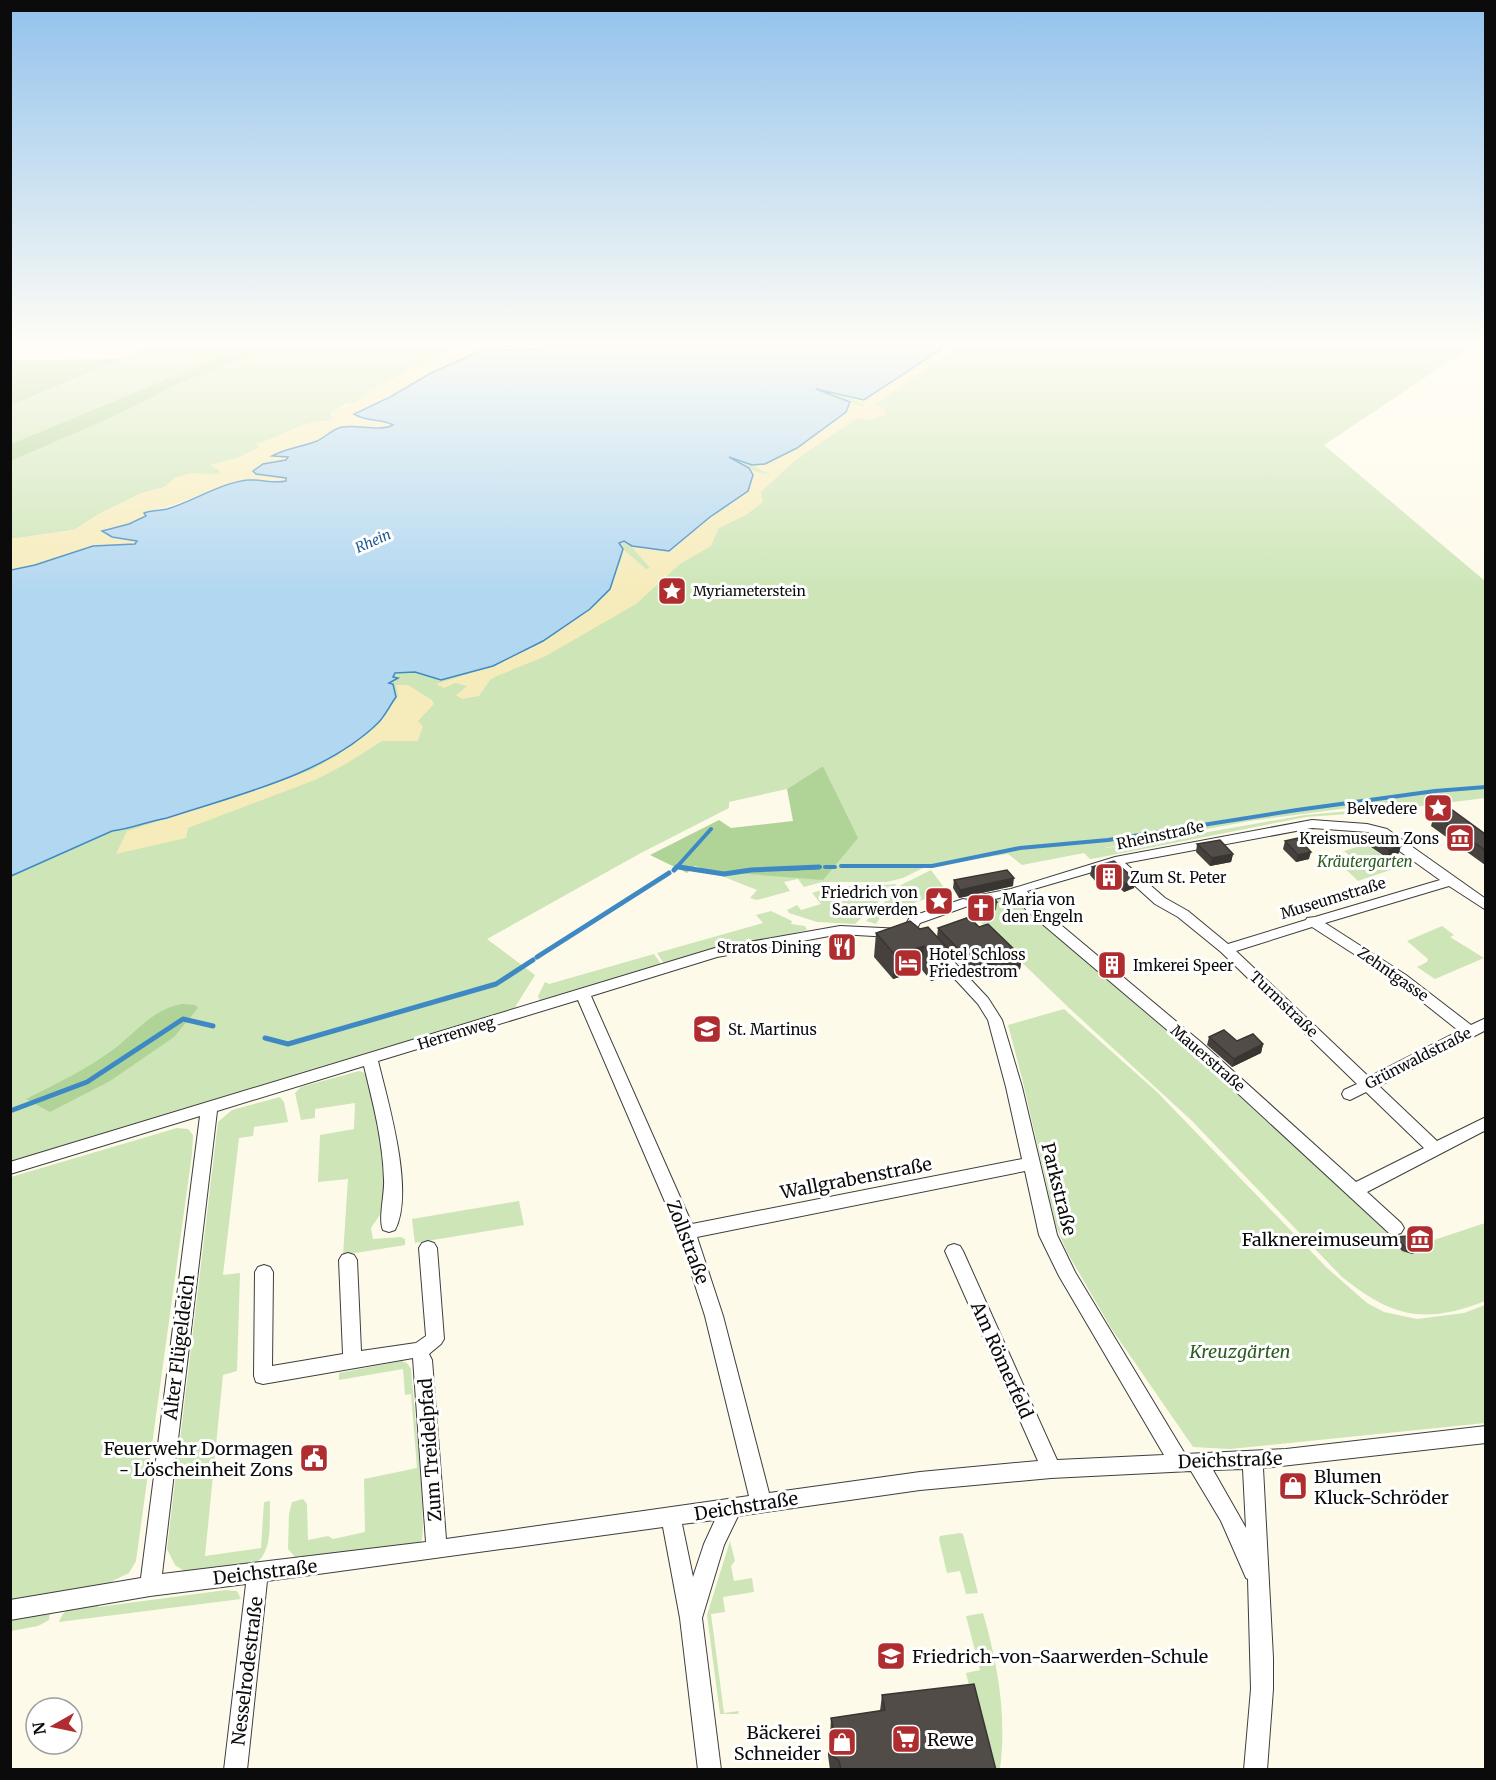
<svg xmlns="http://www.w3.org/2000/svg" width="1496" height="1780" viewBox="0 0 1496 1780" font-family="Merriweather,serif">
	<rect width="100%" height="100%" fill="#fefaea"/>
	<path fill="#cde5b7" d="M153,344h95l-4,3 -233,97v-39l72,-29z
		M283,344h190l1,3 -22,1 -98,55 -8,1 -16,10 4,4c-6,4 -11,3 -18,4 -20,3 -39,17 -59,22l3,3 -22,11 -27,7 8,5 1,4 -45,4 -10,9 -23,6 -43,21 -25,16 -63,9v-78l104,-45 65,-33z
		M939,344h536l-151,101 161,136v217l-95,12 3,-4 -27,3 -10,-2 -106,14 -151,28 41,-6 3,3 5,-1 -2,-2 159,-28 44,-4 26,1 -69,5 -209,41 -7,1 -6,-6 -62,12 -14,-11 -81,12 -24,12 -16,4h-65l-18,5 -6,-8 -14,3 6,9 -33,9 -7,-2 7,-8 -48,-19 114,8 34,-41 -34,-72 -36,23 -58,13v6l-90,46 -152,85 48,36 -21,34 -274,85 -229,67v-285l101,-45c19,-2 35,-10 54,-13l222,-135 7,-9 20,-2 26,8 51,-14 51,-25 75,-98 5,-2 8,5h11l93,-84 -7,-5 30,8 60,-74 -3,-2 49,11z
		M1366,844l33,23 -41,14 -22,-21 14,-4 -6,-5z
		M931,870l12,16 -4,8 -57,20 -6,10 -10,-3 35,-36z
		M897,884l-42,40 -38,-2 -28,-9 -2,-3 10,-5 4,5 20,-6 -9,-11c29,-10 56,-6 85,-9z
		M1010,895l262,228 -2,1 129,119 3,8 12,2 2,-7 69,-23v78c-61,24 -93,16 -143,-24l-151,-157 -123,-113 -94,-91 22,-6 1,-6 -9,-4z
		M771,911l21,10 -1,3 14,2 2,4 -143,34 -7,-11 106,-30 -7,-8z
		M1442,926l12,9 -4,2 34,21 -49,21 -18,-12 10,-5 1,-3 -21,-18z
		M654,954l7,10 -121,37 -2,-5 7,-14 4,2z
		M1064,1009l92,82 171,177 40,35 17,9 33,7 47,-6 21,-8v118l-255,26 -37,-2 -82,-119 -44,-76 -11,-26 -34,-148 -14,-53z
		M359,1071l6,2c18,26 21,94 25,127l-19,28 2,11 28,-2 4,2v6l-62,10 5,-76 -30,3 2,-47 34,-6 1,-26 -40,6v9l-14,2 -6,-27 6,-6z
		M280,1097l4,5 4,20 -34,5 -1,9 -14,2 -16,137 17,-2 -3,98 -14,4 -18,181 56,-8 3,-46 6,-1c-1,19 4,54 -17,63l-66,9 -12,-8 -8,-16 51,-427 14,-12z
		M177,1128l11,1 5,6 -1,19 -56,407 -7,12 -33,16 -85,14v-426z
		M519,1201l5,24 -109,18 -3,-24z
		M401,1361l6,2 4,6c2,27 17,159 10,173l-117,16 -9,-1 -7,-8 1,-35 3,-12 11,-3 4,5 1,36 20,-4 5,3 32,-7 -1,-53 53,-11 -6,-74 -6,1 -2,-26 -64,11v-7z
		M960,1533l3,1 15,59 -12,1 -6,-23 -13,2 -8,-34 1,-3z
		M730,1541l5,20 -4,5 3,15 18,-3 2,14 -31,5 2,15 -14,2 13,99 15,-2 -1,3h-18l-13,-99z
		M226,1590l11,1 4,8 -182,23c7,-19 21,-16 39,-18v3z
		M50,1613l-1,7 -11,6 -27,5v-13z
		M983,1613c15,52 24,103 17,156h-11l-23,-96 14,-3 -14,-54z"/>
	<path fill="#b0d497" d="M248,344h35l-103,39 -65,33 -104,45v-17l233,-97z
		M123,359l-112,46v-45z
		M823,766l35,72 -35,42 -114,-9 -14,-5 -8,7 -37,-18 69,-35 12,8 62,-7 -6,-32z
		M182,1004l13,1 3,3 -24,29 -64,44 -60,31 -24,-13c30,-15 61,-30 88,-50 24,-18 37,-39 68,-45z"/>
	<path fill="#f6ebba" d="M473,344h25l39,6h-47l-13,2 -121,60v4l9,5 29,3c-15,8 -36,0 -52,3 -10,2 -16,10 -25,14 -14,6 -30,6 -45,15l16,1 -2,3 -18,4 -15,7 33,7v3c-15,3 -31,-3 -46,1 -32,7 -61,25 -93,29l-1,5 -17,8 -24,5 -1,4 4,2 30,6 -3,3 -42,2 -58,19 -24,5v-31l63,-9 25,-16 43,-21 23,-6 10,-9 15,-5 30,1 -1,-4 -9,-5 28,-7 22,-11 -5,-3c21,-5 41,-19 60,-22 8,-1 13,0 19,-4l-4,-5c12,-6 24,-9 35,-16l-3,-2 90,-47 21,-1z
		M939,344h22l-85,60 -1,2 9,1 1,8 -13,5 -15,-2 -60,41 -36,33 2,10 -17,13 -27,13 -8,18 -31,18 -44,40 -90,52 -49,20 -7,4 -11,16 -17,3 -6,-4 11,-9 -12,-3 -11,5 -8,-4 57,-18 127,-103 3,-14 23,20 4,-1 -19,-22h11l17,5 68,-44 26,-32 -3,-5 20,5 -18,-10h6l88,-53 4,-10 14,5v-2l-13,-7 13,2 76,-50 2,-4z
		M396,685h12l24,15 2,4 -16,17 5,5 -5,15h-36l-36,23 -31,16 -127,48 -2,10 -70,16 11,-23 86,-27 98,-34 25,-14 39,-28 23,-32z"/>
	<path fill="#b2d7f1" stroke="#3e89c3" stroke-width="1.5" d="M498,344h441l3,2 -2,4 -76,50 -48,-11 34,13 -4,10 -49,36 -32,16 -13,1 -23,-8 20,11 4,7 -5,16 -38,26 -41,34 -37,-5 -8,-5 -5,2 4,6 -13,40 -20,20 -47,32 -50,25 -52,14 -26,-8 -20,1 -2,4 5,1 -9,5 4,1 3,13c-6,8 -11,19 -18,26 -53,52 -142,72 -211,95 -19,3 -35,11 -55,13l-101,45v-306l24,-5 58,-19 42,-2 2,-3 -25,-4 -10,-6 27,-7 17,-8 -2,-3c7,-3 15,-2 23,-4 27,-8 53,-26 81,-29 13,-1 25,4 38,1v-3l-30,-4 -3,-3 10,-7 23,-4 2,-3 -16,-1c14,-8 30,-9 45,-15 9,-4 15,-12 25,-14 16,-3 37,5 51,-2 -11,-7 -25,-2 -39,-11l36,-17 41,-24 52,-23h54z"/>
	<g fill="none" stroke-linecap="round" stroke-linejoin="round">
		<path stroke="#3e89c3" stroke-width="4" d="M841,866h91l88,-18 88,-8 189,-30 138,-19 51,-4
			M679,867l10,2
			M825,867h10
			M675,869l36,-40
			M785,869l35,-2"/>
		<path stroke="#3e89c3" stroke-width="5" d="M679,867l45,7 27,-4 68,-3
			M674,870l3,-3
			M537,957l132,-84
			M265,1038l23,6 208,-60 37,-24
			M10,1111l77,-29 96,-63 30,7"/>
		<g stroke="#3e3e3e" stroke-width="2">
			<path id="minor" d="M1312,820l55,4 20,5 99,70v11l-37,-24 -124,37 81,52 65,50 15,-7v12l-107,56 58,55 49,-24v13l-119,62 34,31 3,5 -3,5 -6,2 -6,-2 -197,-182 -165,-140 -12,-17 -40,10 -7,-4 2,-3 41,-8 104,-32zM1312,828l55,4 10,3 63,45 -125,37 -8,1 -1,2 -78,24 -40,-33 -23,-13 -40,-35zM1113,866l42,38 23,13 43,35 136,132 -13,6 -2,4 2,4 6,2 16,-8 58,56 -68,34 -154,-139 -165,-138 -10,-14zM1312,927l84,54 63,50 -90,46 -133,-126z
				M963,899l5,1 2,3 -2,3 -48,17 -8,14 -5,1 -67,-4 -123,23 -126,39 101,228 330,-65 -16,-72 -18,-67 -10,-16 -48,-52 2,-3h10l46,49 14,22 20,67 35,148 18,37 110,182 101,-5 200,-23v17l-223,25 10,190v31l-6,81h-23l7,-81 -3,-110 -2,-1 -25,-57 -30,-50 -140,7 -131,12 -182,26 -14,29 -22,73 19,152h-23l-18,-152 -17,-91 -396,54 -20,189h-23l22,-186 -96,12 -140,24v-20l131,-22 59,-462 -190,58v-12l705,-214 125,-22 63,3 7,-12zM578,1000l100,232 27,84 44,180 -303,43 -14,-179 -3,-6 12,-10 3,-5 -7,-91 -3,-5 -6,-2 -6,2 -3,5 7,88 -10,7 -55,8 -4,-91 -3,-5 -6,-2 -6,2 -3,5 4,94 -71,12 1,-94 -3,-5 -6,-2 -6,2 -3,5 -1,104 2,6 7,2 150,-26 13,184 -264,32 55,-463 147,-45c9,37 19,75 20,114 1,12 -6,40 -1,50l6,2 6,-2c20,-38 -7,-128 -17,-169zM1025,1171l14,64 20,41 105,179 -107,5 -94,-209 -3,-5 -6,-2 -6,2 -3,5 93,210 -118,11 -151,21 -46,-177 -26,-79zM1243,1469l3,59 -33,-58zM715,1520l-11,24 -11,33 -11,-53z"/>
		</g>
		<use href="#minor" fill="#fff" fill-rule="evenodd"/>
	</g>
	<path fill="#47413e" d="M1434,815l51,19v31l-54,-39z
		M1374,839l25,14 -12,5 -16,-11z
		M1285,841l24,18 -13,3 -13,-13z
		M1197,844l36,10 -2,8 -21,4 -14,-14z
		M1114,861l20,27 -10,4 -13,-11 -8,-1 -7,2 -6,-7 2,-8z
		M954,880l59,6 -54,12 -6,-10z
		M968,901l28,9 -22,6 -7,-7z
		M979,927l43,30 -2,12 -18,7 -7,-6 -21,8 -24,-24 -2,22 -17,5 -9,-11 -29,9 -19,-22 2,-24 44,-4 17,8 1,-9z
		M830,940l25,6 -1,4 -18,4 -6,-10z
		M1107,956l18,12 -6,2 -13,-10z
		M1209,1037l28,4 26,3 -2,9 -29,14 -25,-22z
		M1395,1237l23,11 -2,4 -4,2 -10,-3 -8,-10z
		M882,1695l114,74 -166,1 -2,-15 1,-15 1,-3 1,-19 49,-7z"/>
	<path fill="#393532" d="M1401,846l-2,7 -12,5 2,-8z
		M1311,852l-2,7 -13,3 2,-7z
		M1233,854l-2,8 -21,4 2,-8z
		M1105,873l-2,7 -7,2 1,-8z
		M1014,878l-1,8 -54,12 1,-8z
		M1136,880l-2,8 -10,4 1,-8z
		M997,902l-1,8 -22,6 1,-8z
		M855,946l-1,4 -18,4v-4z
		M924,946l-2,24 -29,9 2,-24z
		M950,951l-2,25 -17,5 2,-24z
		M1022,957l-2,12 -18,7 1,-12z
		M997,958l-2,12 -21,8 1,-12z
		M1125,964v4l-6,2v-4z
		M1263,1044l-2,9 -29,14 2,-8z
		M1418,1248l-2,4 -4,2 1,-4z"/>
	<path fill="#524c48" stroke="#393532" stroke-width="1.5" d="M1451,809l34,25v16l-51,-35z
		M1384,833l17,13 -12,4 -15,-11z
		M1298,838l13,14 -13,3 -13,-14z
		M1220,840l13,14 -21,4 -15,-14z
		M1114,861l22,19 -11,4 -13,-11h-7l-8,1 -5,-7z
		M1007,870l7,8 -54,12 -6,-10z
		M991,895l6,7 -22,6 -7,-7z
		M969,917l10,10 9,-3 34,33 -19,7 -6,-6 -22,8 -37,-38z
		M910,921l10,8 8,-2 22,24 -17,6 -9,-11 -29,9 -19,-22z
		M849,936l6,10 -19,4 -6,-10z
		M1113,953l12,11 -6,2 -12,-10z
		M1224,1030l13,11 16,-7 10,10 -29,15 -25,-22z
		M1423,1231l-5,17 -5,2 -9,-4 -9,-9 13,-1z
		M974,1684l22,86h-155l-2,-9 -7,-6 -3,-15 5,-8 -3,-14 54,-8 -3,-15z"/>
	<linearGradient id="sky" x2="0" y2="1"><stop stop-color="#92c2ec"/><stop offset="0.58" stop-color="#fffdf6"/><stop offset="1" stop-color="#fffdf6" stop-opacity="0"/></linearGradient>
	<rect width="1496" height="593" fill="url(#sky)"/>
	<defs>
		<g id="sight-square" transform="scale(1.5)"><rect x="-9" y="-9" width="18" height="18" rx="4" fill="#b02d2f" stroke="#fff"/><path d="M0-6L1.8-2.2L6-1.7L2.9 1.2L3.7 5.4L0 3.3L-3.7 5.4L-2.9 1.2L-6-1.7L-1.8-2.2Z" fill="#fff"/></g>
		<g id="museum-square" transform="scale(1.5)"><rect x="-9" y="-9" width="18" height="18" rx="4" fill="#b02d2f" stroke="#fff"/><path d="M0-6L6-3V-2H-6V-3ZM-5-1h2V3h-2ZM-1-1h2V3h-2ZM3-1h2V3H3ZM-6 4H6V6H-6Z" fill="#fff"/></g>
		<g id="building-square" transform="scale(1.5)"><rect x="-9" y="-9" width="18" height="18" rx="4" fill="#b02d2f" stroke="#fff"/><path d="M-4-6H4V6H1V3H-1V6H-4ZM-2.5-4.3h1.7v1.8h-1.7ZM.8-4.3h1.7v1.8H.8ZM-2.5-1h1.7V.8h-1.7ZM.8-1h1.7V.8H.8Z" fill="#fff"/></g>
		<g id="church-square" transform="scale(1.5)"><rect x="-9" y="-9" width="18" height="18" rx="4" fill="#b02d2f" stroke="#fff"/><path d="M-1.2-6h2.4v3.5h3.3v2.4h-3.3V6h-2.4V-.1h-3.3v-2.4h3.3Z" fill="#fff"/></g>
		<g id="restaurant-square" transform="scale(1.5)"><rect x="-9" y="-9" width="18" height="18" rx="4" fill="#b02d2f" stroke="#fff"/><path d="M-5-6h1v4h1v-4h1v4h1v-4h1v5L-1.5 .5V6h-2V.5L-5-1ZM5-6V6H3V1.5H1.5Q1.5-4 5-6Z" fill="#fff"/></g>
		<g id="hotel-square" transform="scale(1.5)"><rect x="-9" y="-9" width="18" height="18" rx="4" fill="#b02d2f" stroke="#fff"/><path d="M-6-4.5h1.5V1H6V5H4.5V3h-9V5H-6ZM-4 0a1.8 1.8 0 1 1 3.6 0ZM.5 0V-2.5h3Q6-2.5 6 0Z" fill="#fff"/></g>
		<g id="school-square" transform="scale(1.5)"><rect x="-9" y="-9" width="18" height="18" rx="4" fill="#b02d2f" stroke="#fff"/><path d="M0-5L7-2L0 1L-7-2ZM-4 1L0 2.5L4 1V4Q0 6-4 4Z" fill="#fff"/></g>
		<g id="civic-square" transform="scale(1.5)"><rect x="-9" y="-9" width="18" height="18" rx="4" fill="#b02d2f" stroke="#fff"/><path d="M-.6-6.5H3V-4.5H.6V-3L4-1V1h2V6H-6V1h2V-1L-.6-3ZM-1.2 2.5V6h2.4V2.5Z" fill="#fff"/></g>
		<g id="shop-square" transform="scale(1.5)"><rect x="-9" y="-9" width="18" height="18" rx="4" fill="#b02d2f" stroke="#fff"/><path d="M-5-2.5h2.3a2.7 3.5 0 0 1 5.4 0H5L5.5 6h-11ZM-1.5-2.5h3a1.5 2.3 0 0 0-3 0Z" fill="#fff"/></g>
		<g id="supermarket-square" transform="scale(1.5)"><rect x="-9" y="-9" width="18" height="18" rx="4" fill="#b02d2f" stroke="#fff"/><path d="M-6-5.5h2.5l.6 2H6L4.5 2H-2.5L-4.4-4H-6ZM-1.5 3.2a1.3 1.3 0 1 0 .1 0ZM3 3.2a1.3 1.3 0 1 0 .1 0Z" fill="#fff"/></g>
	</defs>
	<g fill-rule="evenodd">
		<use href="#sight-square" x="672" y="591"/>
		<use href="#sight-square" x="1438" y="808"/>
		<use href="#museum-square" x="1460" y="838"/>
		<use href="#building-square" x="1109" y="877"/>
		<use href="#sight-square" x="939" y="901"/>
		<use href="#church-square" x="981" y="908"/>
		<use href="#restaurant-square" x="842" y="947"/>
		<use href="#hotel-square" x="908" y="963"/>
		<use href="#building-square" x="1112" y="965"/>
		<use href="#school-square" x="707" y="1029"/>
		<use href="#museum-square" x="1420" y="1239"/>
		<use href="#civic-square" x="314" y="1458"/>
		<use href="#shop-square" x="1293" y="1486"/>
		<use href="#school-square" x="891" y="1656"/>
		<use href="#supermarket-square" x="906" y="1739"/>
		<use href="#shop-square" x="842" y="1742"/>
	</g>
	<g text-anchor="middle" dominant-baseline="central" stroke-width="6" stroke-linejoin="round" paint-order="stroke">
		<g font-size="14" font-style="italic" fill="#1e5b92" stroke="#fff">
			<text transform="translate(373 541) rotate(-24)">Rhein</text>
		</g>
		<g font-size="14" fill="#0b0b0b" stroke="#fff" text-anchor="start">
			<text x="693" y="591">Myriameterstein</text>
		</g>
		<g font-size="15" fill="#0b0b0b" stroke="#fff" text-anchor="start">
			<text x="1417" y="808" text-anchor="end">Belvedere</text>
			<text x="1439" y="838" text-anchor="end">Kreismuseum Zons</text>
			<text x="1130" y="877">Zum St. Peter</text>
			<text x="918" y="892" text-anchor="end">Friedrich von<tspan x="918" dy="17">Saarwerden</tspan></text>
			<text x="1002" y="899">Maria von<tspan x="1002" dy="17">den Engeln</tspan></text>
			<text x="821" y="947" text-anchor="end">Stratos Dining</text>
			<text x="929" y="954">Hotel Schloss<tspan x="929" dy="17">Friedestrom</tspan></text>
			<text x="1133" y="965">Imkerei Speer</text>
			<text x="728" y="1029">St. Martinus</text>
		</g>
		<g font-size="15" fill="#0b0b0b" stroke="#fff">
			<text transform="translate(1160 835) rotate(-12)">Rheinstraße</text>
			<text transform="translate(1333 898) rotate(-17)">Museumstraße</text>
			<text transform="translate(1393 974) rotate(35)">Zehntgasse</text>
			<text transform="translate(1284 1004) rotate(44)">Turmstraße</text>
			<text transform="translate(456 1033) rotate(-17)">Herrenweg</text>
			<text transform="translate(1208 1058) rotate(41)">Mauerstraße</text>
			<text transform="translate(1418 1058) rotate(-27)">Grünwaldstraße</text>
		</g>
		<g font-size="15" font-style="italic" fill="#2b5d21" stroke="#fff">
			<text x="1365" y="861">Kräutergarten</text>
		</g>
		<g font-size="18" fill="#0b0b0b" stroke="#fff">
			<text transform="translate(856 1178) rotate(-11)">Wallgrabenstraße</text>
			<text transform="translate(1059 1189) rotate(76)">Parkstraße</text>
			<text transform="translate(688 1242) rotate(69)">Zollstraße</text>
			<text transform="translate(179 1347) rotate(-83)">Alter Flügeldeich</text>
			<text transform="translate(1002 1360) rotate(66)">Am Römerfeld</text>
			<text transform="translate(430 1450) rotate(-94)">Zum Treidelpfad</text>
			<text transform="translate(1230 1460) rotate(-2)">Deichstraße</text>
			<text transform="translate(746 1506) rotate(-9)">Deichstraße</text>
			<text transform="translate(265 1572) rotate(-7)">Deichstraße</text>
			<text transform="translate(247 1671) rotate(-83)">Nesselrodestraße</text>
		</g>
		<g font-size="18" fill="#0b0b0b" stroke="#fff" text-anchor="end">
			<text x="1399" y="1239">Falknereimuseum</text>
			<text x="293" y="1448">Feuerwehr Dormagen<tspan x="293" dy="21">- Löscheinheit Zons</tspan></text>
			<text x="1314" y="1476" text-anchor="start">Blumen<tspan x="1314" dy="21">Kluck-Schröder</tspan></text>
			<text x="912" y="1656" text-anchor="start">Friedrich-von-Saarwerden-Schule</text>
			<text x="821" y="1732">Bäckerei<tspan x="821" dy="21">Schneider</tspan></text>
			<text x="927" y="1739" text-anchor="start">Rewe</text>
		</g>
		<g font-size="18" font-style="italic" fill="#2b5d21" stroke="#fff">
			<text x="1240" y="1351">Kreuzgärten</text>
		</g>
	</g>
	<rect width="1496" height="1780" fill="none" stroke="#0b0b0b" stroke-width="24"/>
	<g transform="translate(54 1726) rotate(261)"><circle r="28" fill="#ffffff" stroke="#9d9d9d" stroke-width="1.5"/>
	<path d="M0-4.5L10 22L0 15L-10 22Z" fill="#b02d2f"/>
	<text y="-9" font-size="16" font-weight="bold" text-anchor="middle" fill="#0b0b0b">N</text>
	</g>
</svg>
